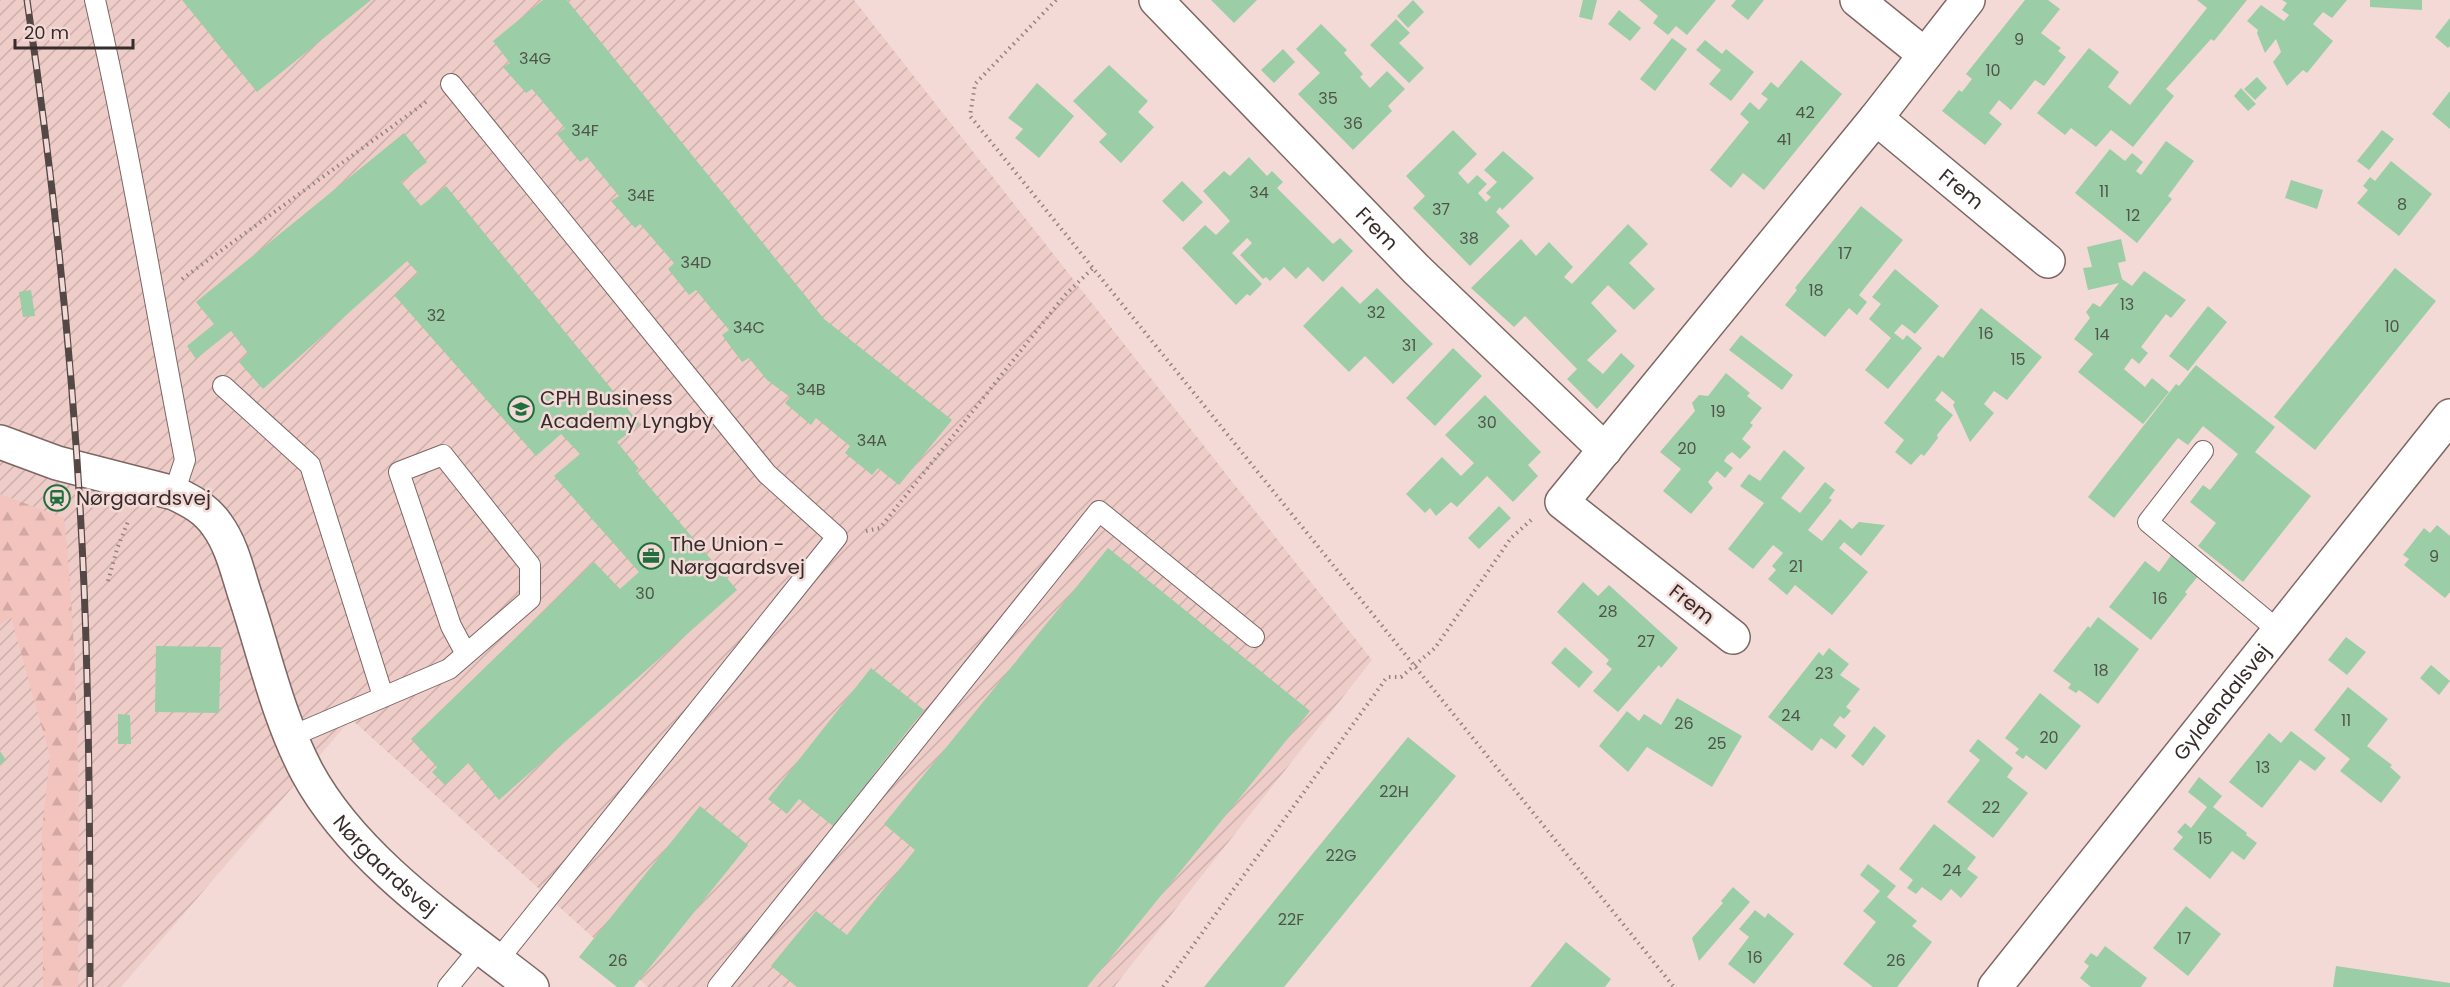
<svg xmlns="http://www.w3.org/2000/svg" width="2450" height="987" viewBox="0 0 2450 987" font-family="Poppins,sans-serif">
	<defs>
		<pattern id="industrial-furrows" width="10" height="10" patternUnits="userSpaceOnUse" patternTransform="scale(1.5)"><rect width="10" height="10" fill="#eeccc8"/><path d="M-1 1l2-2M0 10L10 0M9 11l2-2" fill="none" stroke="#cdafac"/></pattern>
		<pattern id="forest-firs" width="22" height="20" patternUnits="userSpaceOnUse" patternTransform="scale(1.5)"><rect width="22" height="20" fill="#f3c3bd"/><path d="M5 1l3.5 6h-7zM16 11l3.5 6h-7z" fill="#d1a8a3"/></pattern>
	</defs>
	<rect width="100%" height="100%" fill="#f4dad6"/>
	<path fill="url(#industrial-furrows)" d="M0,0h854l518,660 -258,327h-466l-297,-268 -230,268h-121z"/>
	<path fill="url(#forest-firs)" d="M0,494l64,24c16,156 16,313 14,469h-35l-1,-156 8,-75 -39,-139 -11,8z"/>
	<path fill="#9bcda7" d="M182,0h189l-114,92z
		M543,0h24l257,319 128,101 -53,65 -21,-17 -6,7 -27,-22 5,-7 -34,-28 -5,7 -26,-22 5,-6 -23,-17 -18,-22 -7,4 -20,-27 7,-5 -33,-40 -7,5 -21,-26 6,-6 -34,-39 -5,4 -24,-27 8,-5 -32,-39 -7,5 -23,-28 8,-6 -33,-39 -6,4 -23,-26 7,-4 -17,-22z
		M1211,0h46l-23,23z
		M1413,0l11,12 -16,16 -11,-12z
		M1583,0h14l-5,20 -13,-3z
		M1639,0h77l-29,35 -11,-9 -8,9 -15,-12 5,-7z
		M1736,0h28l-16,20 -17,-14z
		M2025,0h23l12,9 -19,24 20,15 -3,3 8,6 -22,29 -9,-6 -24,30 -12,-10 -10,13 13,11 -17,21 -43,-34 17,-21 3,2 10,-13 -6,-5z
		M2197,0h50l-33,41 -3,-2 -45,50 8,7 -41,51 -22,-17 -15,17 -25,-19 -6,7 -28,-22 52,-65 30,24 -11,15 22,18 77,-97z
		M2282,0h65l-15,18 -9,-6 -10,12 20,17 -26,32 -4,-3 -16,16 -14,-24 8,-10 -5,-13 -11,14 -8,-20 1,-3 -11,-9 14,-16 23,16 5,-6 -7,-5 5,-7z
		M2370,0h52v10l-52,-3z
		M1619,10l22,18 -11,13 -22,-17z
		M2450,18v28l-2,2 -13,-11z
		M1396,19l14,14 -11,10 25,25 -15,15 -39,-38z
		M1321,24l26,26 -3,3 19,21 -3,3 10,11 17,-17 18,18 -17,17 4,5 -39,39 -55,-56 22,-21 -24,-24z
		M1672,38l15,11 -32,42 -15,-12z
		M1705,40l17,14 4,-5 28,23 -23,29 -22,-17 12,-14 -25,-20z
		M1283,49l12,13 -21,21 -13,-13z
		M1801,60l41,34 -78,96 -21,-17 -12,15 -21,-18 39,-48 -9,-8 10,-12 9,8 9,-11 -7,-5 10,-12 7,6z
		M1109,65l39,36 -10,11 16,15 -33,36 -22,-21 8,-8 -34,-33z
		M2257,77l10,11 -12,12 -11,-11z
		M1037,83l37,33 -35,42 -24,-20 8,-9 -15,-11z
		M2241,88l15,16 -8,7 -14,-15z
		M2450,91v38l-18,-15z
		M1453,130l24,24 -19,19 10,11 9,-9 10,9 -9,9 8,9 5,-5 -5,-4 11,-11 -13,-12 19,-19 31,27 -32,32 -2,-3 -4,5 14,14 -40,40 -57,-58 12,-12 -19,-20z
		M2382,130l12,9 -25,31 -12,-9z
		M404,133l23,29 -26,20 20,24 25,-20 194,238 -23,18 22,27 -3,2 101,119 -238,210 -31,-37 -23,22 -13,-13 5,-5 -26,-28 183,-177 26,27 19,-17 -85,-96 26,-22 -19,-20 -25,22 -142,-161 24,-22 -11,-12 -144,128 -24,-27 9,-9 -17,-22 -35,28 -9,-13 27,-22 -18,-22z
		M2166,141l28,20 -26,35 4,3 -35,44 -62,-50 35,-44 15,12 7,-8 11,9 -7,9 5,4z
		M1249,157l18,19 5,-5 11,11 -6,6 56,56 7,-6 13,13 -30,31 -15,-15 -12,12 -12,-12 -14,14 -4,-4 -3,2 -23,-24 12,-12 -5,-5 -15,15 30,31 -12,12 -3,-2 -11,11 -54,-57 23,-23 11,10 14,-14 -27,-30 21,-20 6,5z
		M2391,161l41,33 -33,42 -42,-33 11,-13 -5,-4 7,-9 5,4z
		M2291,180l32,10 -6,19 -32,-11z
		M1182,181l21,21 -20,20 -21,-21z
		M1861,206l42,34 -44,55 8,7 -10,13 -8,-7 -24,29 -40,-32 12,-15 -2,-2z
		M1628,224l20,20 -19,19 26,26 -21,21 -26,-25 -17,18 26,28 -30,29 16,14 18,-21 14,13 -38,43 -30,-30 10,-10 -52,-53 -11,11 -43,-39 50,-49 15,17 13,-14 24,25 -9,10 8,7z
		M2121,239l5,22 -8,2 4,16 10,7 12,-15 42,29 -15,18 -5,-4 -25,33 7,6 -9,11 -7,-6 -8,11 21,18 7,-9 17,14 -26,32 -65,-52 15,-18 -19,-15 16,-21 -4,-6 7,-9 7,4 19,-24 -31,7 -5,-22 9,-1 -5,-20z
		M2395,268l41,33 -121,149 -41,-33z
		M1895,269l44,37 -24,28 -13,-10 -8,9 9,7 4,-5 15,13 -34,41 -23,-19 26,-32 -22,-19 12,-15 -9,-7z
		M1342,286l18,18 17,-16 56,56 -40,40 -28,-28 -16,16 -46,-46z
		M31,290l4,26 -12,1 -4,-25z
		M2208,306l19,16 -39,49 -19,-15z
		M1981,308l61,49 -35,43 -13,-9 -10,13 10,9 -24,29 -17,-37 2,-3 -13,-11 -7,9 18,15 -16,20 1,3 -14,18 -3,-2 -10,11 -16,-13 9,-12 -20,-17 54,-68 5,3z
		M1741,335l52,40 -11,15 -53,-40z
		M1453,348l29,28 -47,50 -29,-28z
		M2196,365l79,62 -20,25 56,44 -68,86 -45,-36 18,-23 -26,-21 13,-17 7,5 28,-36 -35,-28 -15,19 -10,-7 -64,80 -26,-21 88,-113 3,2z
		M1726,373l24,20 -3,3 15,12 -12,15 3,2 -11,14 9,8 -11,12 -8,-7 -5,4 -3,5 9,7 -8,10 -8,-7 -9,11 5,6 -22,26 -28,-23 18,-22 -21,-17 35,-41 -3,-8 7,-8 9,1z
		M1485,395l56,57 -13,13 10,11 -25,26 -26,-26 -30,31 -6,-5 -15,14 -6,-8 -5,5 -19,-19 36,-37 19,19 13,-13 -29,-28z
		M1784,450l21,18 -24,30 19,15 25,-31 10,8 -6,8 3,2 -24,30 14,11 18,-22 12,10 7,-7 26,3 -24,31 -17,-14 -5,6 29,24 -36,43 -37,-30 -8,10 -19,-16 8,-9 -4,-4 11,-13 -10,-8 -20,24 -25,-20 36,-46 -24,-17 9,-12 11,7z
		M1499,506l12,12 -32,31 -11,-11z
		M2437,525l13,11v56l-5,6 -41,-33 5,-6 -6,-4 21,-27 6,5z
		M1108,548l202,163 -223,276h-290l-26,-21 45,-55 31,24 68,-85 -31,-26z
		M2172,554l27,21 -14,17 2,2 -36,46 -42,-33 36,-46 14,11z
		M1583,582l15,14 11,-11 69,63 -17,20 -2,-3 -41,47 -25,-21 19,-22 -6,-5 3,-4 -52,-48z
		M2098,617l41,32 -41,55 -19,-14 -3,3 -8,-5 3,-4 -18,-13 35,-45 2,2z
		M2346,637l20,15 -19,23 -19,-15z
		M156,646l65,1 -2,66 -64,-1z
		M1565,647l28,25 -14,16 -28,-25z
		M1829,648l20,16 -9,11 20,14 -14,18 5,4 -7,8 -4,-3 -7,9 13,11 -10,13 -15,-11 -9,13 -44,-34 51,-65 4,4z
		M2431,665l19,16 -11,14 -19,-17z
		M871,668l53,42 -91,116 -34,-27 -12,15 -19,-15z
		M2348,687l40,32 -21,27 25,19 -2,2 11,10 -20,26 -41,-32 10,-12 -36,-29z
		M2040,693l41,33 -35,44 -20,-15 -3,4 -8,-6 4,-4 -14,-11z
		M1677,698l65,38 -30,51 -65,-40 -19,25 -29,-26 28,-35 12,10 5,-7 17,11z
		M118,714l12,1 1,29h-13z
		M1874,726l12,10 -23,30 -12,-10z
		M2291,731l35,27 -11,13 -15,-11 -38,48 -33,-26 40,-49 12,10z
		M1408,737l48,39 -172,211h-80z
		M1978,739l35,29 -6,9 21,16 -35,45 -46,-36 33,-42 -11,-9z
		M0,751l6,9 -6,5z
		M2199,777l23,19 -9,11 34,26 -1,2 11,8 -13,17 -12,-9 -22,28 -37,-30 10,-12 -6,-5 8,-9 6,5 16,-21 -19,-15z
		M700,806l48,39 -114,142h-17l-38,-30z
		M1934,824l42,33 -9,12 11,8 -17,21 -10,-9 -10,12 -19,-14 -6,7 -9,-6 6,-8 -14,-11z
		M1868,864l28,22 -9,11 30,24 -5,5 20,16 -35,45h-24l-30,-23 33,-42 -13,-11 17,-20 -20,-16z
		M1733,887l17,15 -51,59 -7,-23 31,-35 -2,-2z
		M2186,906l35,28 -33,42 -35,-28z
		M1755,910l10,8 3,-5 26,21 -40,50 -26,-20 21,-27 -10,-8z
		M1566,942l45,37 -6,8h-75z
		M2105,946l42,32 -6,9h-50l-11,-9 9,-12 -5,-4 7,-9 6,4z
		M2336,966l114,17v4h-117z"/>
	<g fill="none" stroke-linecap="round" stroke-linejoin="round">
		<g stroke="#7d6764" stroke-width="22">
			<path id="lane" d="M95,0c35,152 60,306 90,460l-11,33
				M451,84l316,390 70,63 -339,423
				M223,386l87,79 73,231
				M2203,451l-55,71 131,109
				M292,736l157,-67 81,-70v-34l-87,-110 -44,17 52,154 15,28
				M448,987l33,-40
				M718,987l381,-476 155,126"/>
		</g>
		<g stroke="#7d6764" stroke-width="36">
			<g id="street">
				<path id="s1" d="M1156,0l260,269 189,181"/>
				<path d="M1857,0l68,55"/>
				<path id="s2" d="M1876,118l172,143"/>
				<path id="s3" d="M0,442l57,21 117,30c17,8 32,16 43,32 16,22 21,50 30,76 18,56 32,118 60,171 48,89 147,154 225,215"/>
				<path d="M1733,637l-171,-135 314,-384 92,-118"/>
				<path id="s4" d="M1995,987l455,-571"/>
			</g>
		</g>
		<path stroke="#958381" stroke-width="4" stroke-dasharray="1.5 4.5" stroke-linecap="butt" d="M1056,0l-81,84 -5,32 704,871
			M182,279l244,-177
			M866,531l14,-3 185,-233 28,-27
			M108,581l9,-32 12,-30
			M1163,987l222,-307 3,-3h13l34,-29 76,-110 20,-18"/>
		<use href="#lane" stroke="#fff" stroke-width="20"/>
		<use href="#street" stroke="#fff" stroke-width="33"/>
		<g stroke="#544846" stroke-width="7">
			<path id="rail" d="M27,0c33,225 55,452 60,679 3,102 3,205 3,308"/>
		</g>
		<use href="#rail" stroke="#f4dad6" stroke-width="4.5" stroke-dasharray="14" stroke-linecap="butt"/>
	</g>
	<defs>
		<g id="school-ring" transform="scale(1.35)"><circle r="9.5" fill="#f4dad6" stroke="#206e3d" stroke-width="1.5"/><path d="M0-5L7-2L0 1L-7-2ZM-4 1L0 2.5L4 1V4Q0 6-4 4Z" fill="#206e3d"/></g>
		<g id="station-ring" transform="scale(1.35)"><circle r="9.5" fill="#f4dad6" stroke="#206e3d" stroke-width="1.5"/><path d="M-3-6H3Q5-6 5-4V2Q5 4 3 4L4.5 6H3L1.5 4h-3L-3 6H-4.5L-3 4Q-5 4-5 2V-4Q-5-6-3-6ZM-3.5-4v3h7v-3ZM-3.5 1v1.5H-2V1ZM2 1v1.5H3.5V1Z" fill="#206e3d"/></g>
		<g id="office-ring" transform="scale(1.35)"><circle r="9.5" fill="#f4dad6" stroke="#206e3d" stroke-width="1.5"/><path d="M-6-3h4V-5.5h4V-3h4V5H-6ZM-1-4.5V-3h2v-1.5ZM-6 0V1H6V0Z" fill="#206e3d"/></g>
	</defs>
	<g fill-rule="evenodd">
		<use href="#school-ring" x="521" y="409"/>
		<use href="#station-ring" x="57" y="498"/>
		<use href="#office-ring" x="651" y="556"/>
	</g>
	<g text-anchor="middle" dominant-baseline="central" stroke-width="5" stroke-linejoin="round" paint-order="stroke">
		<g font-size="16" fill="#4f544a">
			<text x="2019" y="39">9</text>
			<text x="535" y="58">34G</text>
			<text x="1993" y="70">10</text>
			<text x="1328" y="98">35</text>
			<text x="1805" y="112">42</text>
			<text x="1353" y="123">36</text>
			<text x="585" y="130">34F</text>
			<text x="1784" y="139">41</text>
			<text x="2104" y="191">11</text>
			<text x="1259" y="192">34</text>
			<text x="641" y="195">34E</text>
			<text x="2402" y="204">8</text>
			<text x="1441" y="209">37</text>
			<text x="2133" y="215">12</text>
			<text x="1469" y="238">38</text>
			<text x="1845" y="253">17</text>
			<text x="696" y="262">34D</text>
			<text x="1816" y="290">18</text>
			<text x="2127" y="304">13</text>
			<text x="1376" y="312">32</text>
			<text x="436" y="315">32</text>
			<text x="2392" y="326">10</text>
			<text x="749" y="327">34C</text>
			<text x="1986" y="333">16</text>
			<text x="2102" y="334">14</text>
			<text x="1409" y="345">31</text>
			<text x="2018" y="359">15</text>
			<text x="811" y="389">34B</text>
			<text x="1718" y="411">19</text>
			<text x="1487" y="422">30</text>
			<text x="872" y="440">34A</text>
			<text x="1687" y="448">20</text>
			<text x="2434" y="556">9</text>
			<text x="1796" y="566">21</text>
			<text x="645" y="593">30</text>
			<text x="2160" y="598">16</text>
			<text x="1608" y="611">28</text>
			<text x="1646" y="641">27</text>
			<text x="2101" y="670">18</text>
			<text x="1824" y="673">23</text>
			<text x="1791" y="715">24</text>
			<text x="2346" y="720">11</text>
			<text x="1684" y="723">26</text>
			<text x="2049" y="737">20</text>
			<text x="1717" y="743">25</text>
			<text x="2263" y="767">13</text>
			<text x="1394" y="791">22H</text>
			<text x="1991" y="807">22</text>
			<text x="2205" y="838">15</text>
			<text x="1341" y="855">22G</text>
			<text x="1952" y="870">24</text>
			<text x="1291" y="919">22F</text>
			<text x="2184" y="938">17</text>
			<text x="1755" y="957">16</text>
			<text x="618" y="960">26</text>
			<text x="1896" y="960">26</text>
		</g>
		<g font-size="20" fill="#362c2b" stroke="#f4dad6">
			<text stroke="none"><textPath href="#s2" startOffset="111">Frem</textPath></text>
			<text stroke="none"><textPath href="#s1" startOffset="318">Frem</textPath></text>
			<text transform="translate(1692 604) rotate(38)">Frem</text>
			<text stroke="none"><textPath href="#s4" startOffset="364">Gyldendalsvej</textPath></text>
			<text stroke="none"><textPath href="#s3" startOffset="622">Nørgaardsvej</textPath></text>
		</g>
		<g font-size="20" fill="#362c2b" stroke="#f4dad6" text-anchor="start">
			<text x="540" y="398">CPH Business<tspan x="540" dy="23">Academy Lyngby</tspan></text>
			<text x="76" y="498">Nørgaardsvej</text>
			<text x="670" y="544">The Union -<tspan x="670" dy="23">Nørgaardsvej</tspan></text>
		</g>
	</g>
	<path d="M15 39v9h118v-9" fill="none" stroke="#362c2b" stroke-width="3"/>
	<text x="24" y="39" font-size="18" fill="#362c2b" stroke="#f4dad6" stroke-width="4.5" paint-order="stroke">20 m</text>
</svg>
